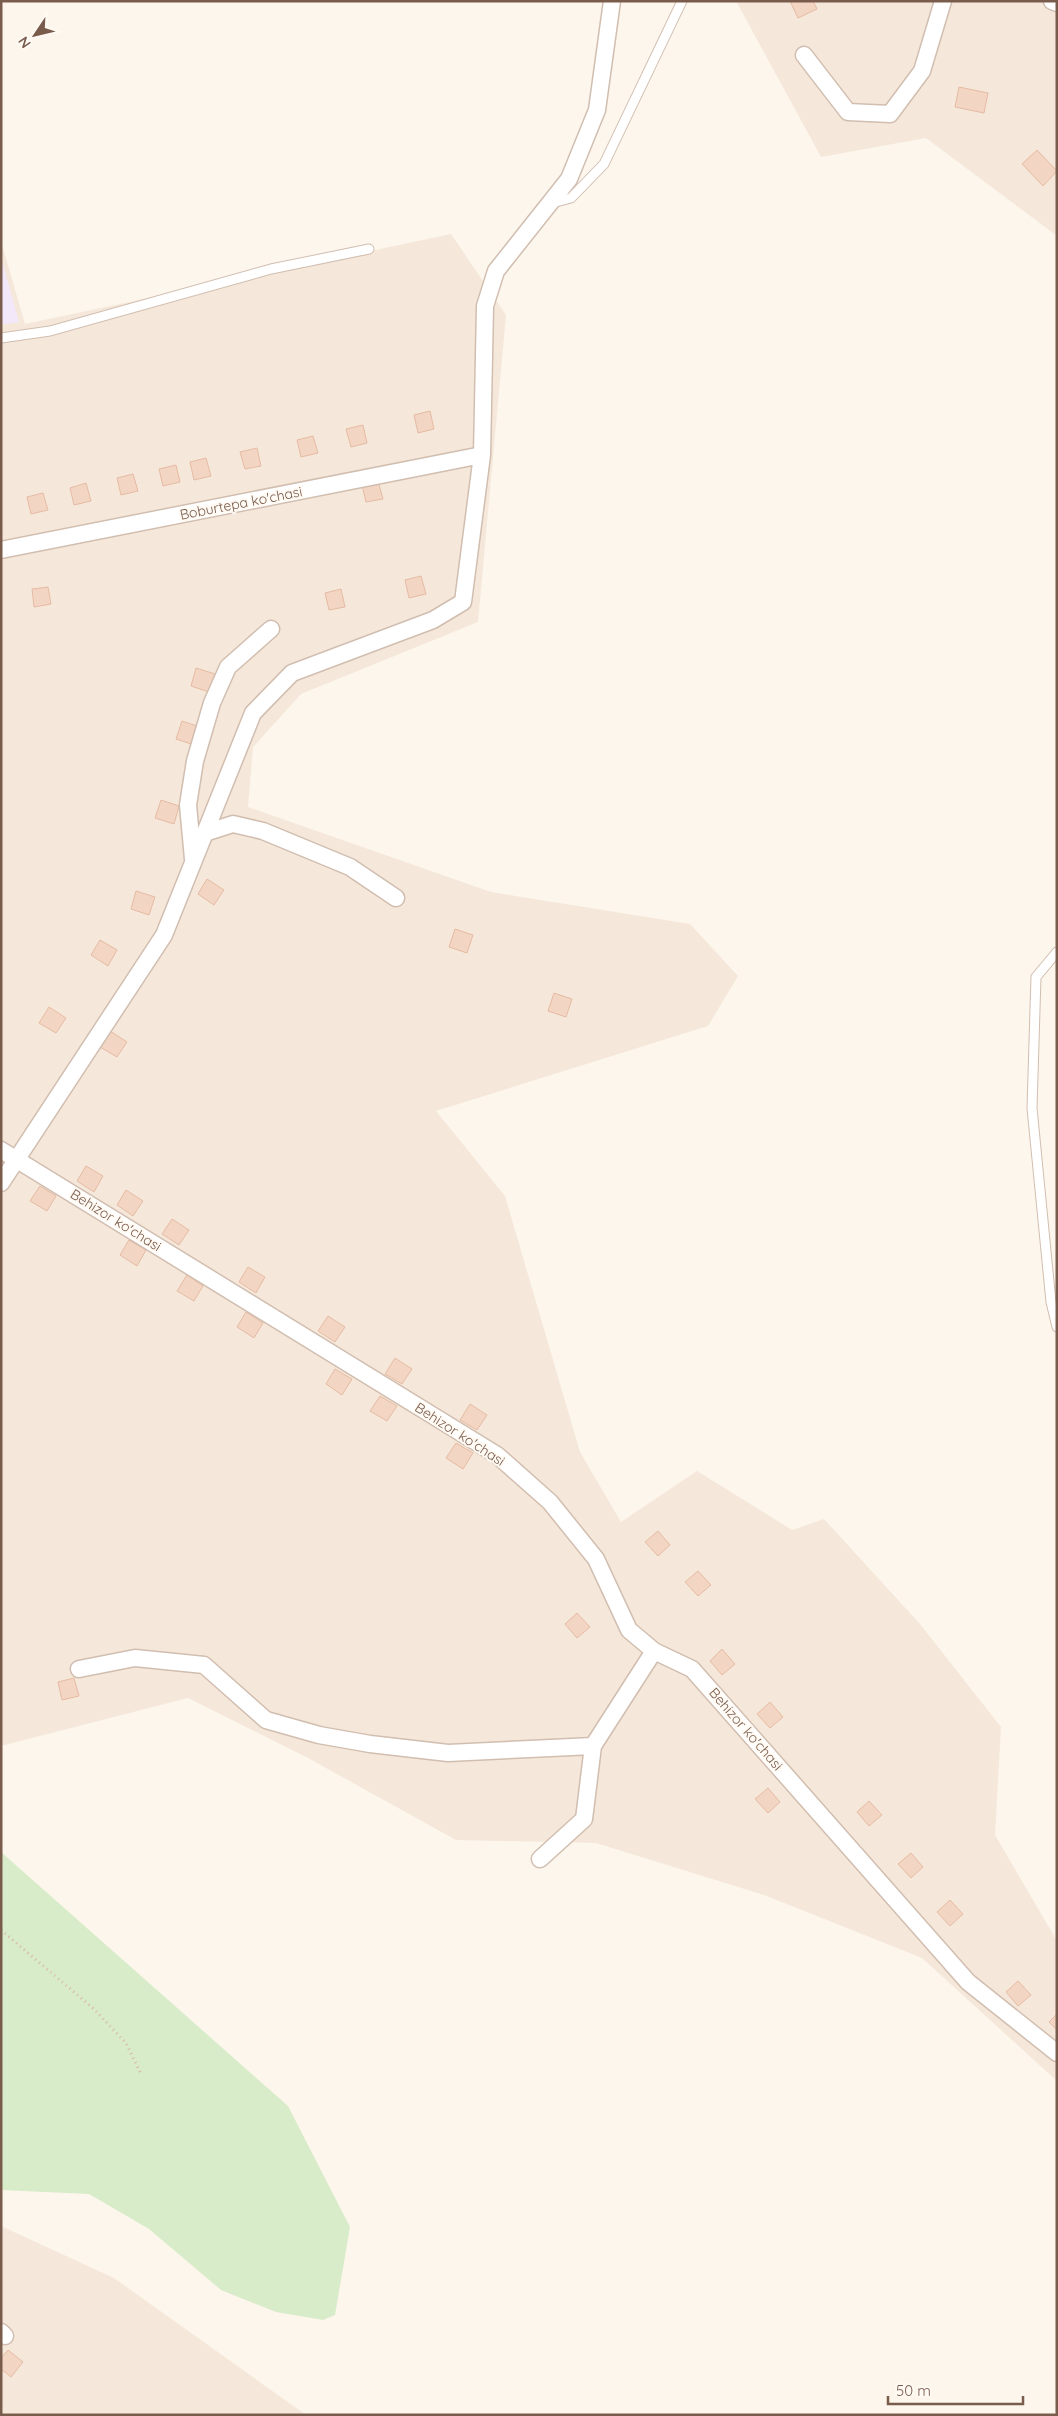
<svg xmlns="http://www.w3.org/2000/svg" width="1058" height="2416" viewBox="0 0 1058 2416" font-family="Quicksand,sans-serif">
	<rect width="100%" height="100%" fill="#fdf6ec"/>
	<path fill="#f5e8da" d="M736,1h321v235l-131,-98 -105,19z
		M451,234l55,81 -28,307 -177,72 -48,53 -5,60 243,85 199,32 48,52 -30,50 -272,85 69,85 75,256 41,70 76,-51 95,59 32,-11 96,105 81,103 -6,108 62,106v140l-135,-123 -158,-63 -168,-52 -140,-3 -148,-82 -120,-60 -187,48v-1505l24,83z
		M1,2226l113,52 192,137h-305z"/>
	<path fill="#f3e8fa" d="M1,257l18,65 -18,3z"/>
	<path fill="#d8ecc9" d="M1,1852l287,254 62,121 -15,88 -12,5 -47,-8 -55,-22 -72,-61 -60,-35 -88,-4z"/>
	<path fill="#f3d5c3" stroke="#e6bba3" d="M790,1h23l4,8 -19,9z
		M959,87l29,6 -4,20 -29,-6z
		M1037,150l20,21 -14,15 -21,-22z
		M430,411l4,18 -16,4 -4,-18z
		M363,425l4,18 -16,4 -5,-18z
		M313,436l5,17 -17,4 -4,-17z
		M257,448l4,18 -16,3 -5,-17z
		M206,458l5,18 -17,4 -4,-18z
		M176,465l4,17 -17,4 -4,-17z
		M133,474l5,17 -17,4 -4,-17z
		M378,481l5,18 -17,3 -4,-17z
		M86,483l5,18 -17,4 -4,-17z
		M43,493l5,17 -17,4 -4,-17z
		M421,576l5,18 -17,4 -4,-18z
		M48,587l3,17 -17,3 -2,-18z
		M341,589l4,18 -16,3 -4,-17z
		M196,668l19,6 -6,18 -18,-6z
		M182,721l18,6 -6,18 -18,-6z
		M161,800l18,6 -5,18 -19,-6z
		M207,879l17,11 -10,15 -16,-11z
		M136,891l19,6 -6,18 -18,-6z
		M455,929l18,6 -6,18 -18,-6z
		M100,940l17,10 -9,16 -17,-11z
		M554,993l18,6 -6,18 -18,-6z
		M49,1007l17,11 -10,15 -17,-10z
		M110,1031l17,11 -10,15 -17,-10z
		M86,1166l17,10 -9,16 -17,-11z
		M40,1186l16,10 -9,15 -17,-10z
		M126,1190l17,11 -10,15 -16,-11z
		M172,1219l17,11 -10,15 -17,-11z
		M129,1240l17,10 -9,16 -17,-11z
		M248,1267l17,10 -9,16 -17,-11z
		M187,1275l16,11 -9,15 -17,-10z
		M246,1312l17,11 -9,15 -17,-11z
		M328,1316l17,11 -10,15 -17,-11z
		M395,1358l17,11 -10,15 -17,-10z
		M335,1369l17,10 -10,16 -16,-11z
		M380,1396l17,10 -10,15 -17,-10z
		M470,1404l17,11 -10,15 -17,-10z
		M456,1443l17,10 -10,16 -17,-11z
		M658,1531l12,14 -12,11 -13,-14z
		M698,1571l13,14 -13,11 -13,-14z
		M577,1613l13,14 -13,11 -12,-14z
		M722,1649l13,15 -13,11 -12,-14z
		M74,1678l5,18 -17,4 -4,-18z
		M770,1702l13,15 -13,11 -13,-14z
		M768,1788l12,14 -12,11 -13,-14z
		M869,1801l13,14 -13,11 -12,-14z
		M911,1853l12,14 -12,11 -13,-14z
		M950,1900l13,14 -13,12 -13,-14z
		M1018,1981l13,14 -13,11 -12,-14z
		M1057,2014v16l-8,-8z
		M8,2350l15,12 -12,15 -10,-8v-11z"/>
	<g fill="none" stroke-linecap="round" stroke-linejoin="round">
		<g stroke="#d1beb0" stroke-width="11">
			<path id="service" d="M552,203l19,-5 33,-34 78,-163
				M1,338l49,-7 221,-62 98,-20
				M1057,952l-21,25 -4,131 19,194 6,25"/>
		</g>
		<g stroke="#d1beb0" stroke-width="19">
			<path id="minor" d="M1052,1l5,2
				M804,55l44,57 42,2 32,-43 21,-70
				M1,550l481,-95
				M205,833l28,-9 30,7 87,36 46,31
				M193,859l-5,-54 7,-44 17,-58 16,-36 43,-38
				M1,1150l496,305 53,47 46,57 33,71 25,21 38,18 276,313 89,71
				M1,1183l163,-248 89,-222 39,-40 141,-53 30,-18 19,-147 3,-149 11,-35 73,-92 28,-69 15,-109
				M79,1669l56,-11 69,7 62,55 53,15 51,9 78,9 145,-7
				M540,1859l44,-40 9,-73 61,-95
				M1,2332l4,4"/>
		</g>
		<path stroke="#d9b8a5" stroke-width="3" stroke-dasharray="1 4" stroke-linecap="butt" d="M1,1930l93,79 32,34 15,31"/>
		<use href="#service" stroke="#fff" stroke-width="9"/>
		<use href="#minor" stroke="#fff" stroke-width="16"/>
	</g>
	<g text-anchor="middle" dominant-baseline="central" stroke-width="4" stroke-linejoin="round" paint-order="stroke">
		<g font-size="14" fill="#7a5c4d" stroke="#fffaf3">
			<text transform="translate(241 503) rotate(-11)">Boburtepa ko'chasi</text>
			<text transform="translate(116 1220) rotate(32)">Behizor ko'chasi</text>
			<text transform="translate(460 1434) rotate(33)">Behizor ko'chasi</text>
			<text transform="translate(746 1729) rotate(49)">Behizor ko'chasi</text>
		</g>
	</g>
	<rect width="1058" height="2416" fill="none" stroke="#7a5c4d" stroke-width="5"/>
	<g transform="translate(35 35) rotate(235)" stroke="#fffaf3" stroke-width="4" paint-order="stroke">
	<path d="M0-4L9 19L0 12L-9 19Z" fill="#7a5c4d"/>
	<text y="-8" font-size="14" font-weight="bold" text-anchor="middle" fill="#7a5c4d">N</text>
	</g>
	<path d="M888 2396v8h135v-8" fill="none" stroke="#7a5c4d" stroke-width="2.5"/>
	<text x="896" y="2396" font-size="15" fill="#7a5c4d" stroke="#fffaf3" stroke-width="4" paint-order="stroke">50 m</text>
</svg>
